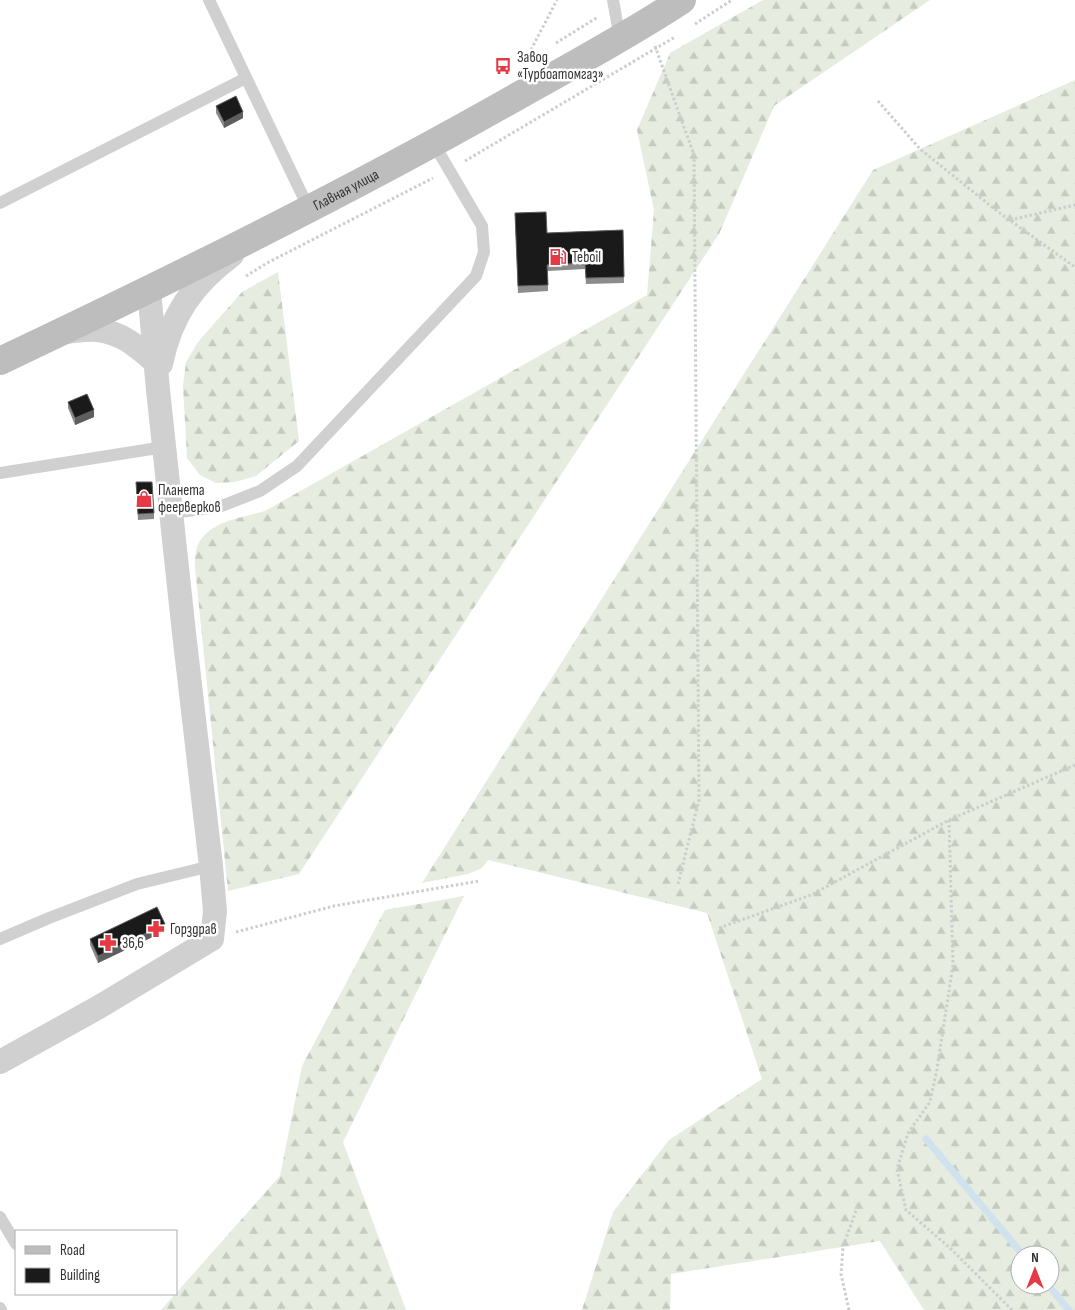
<svg xmlns="http://www.w3.org/2000/svg" width="1075" height="1310" viewBox="0 0 1075 1310" font-family="'Sofia Sans Condensed',sans-serif">
	<defs>
		<pattern id="forest-firs" width="22" height="20" patternUnits="userSpaceOnUse" patternTransform="scale(1.25)"><rect width="22" height="20" fill="#e6ecdf"/><path d="M5 1l3.5 6h-7zM16 11l3.5 6h-7z" fill="#c6cbc0"/></pattern>
	</defs>
	<rect width="100%" height="100%" fill="#fff"/>
	<path fill="url(#forest-firs)" fill-rule="evenodd" d="M763,0h167l-156,106 -55,128 -420,640 -71,17 -33,-324c0,-7 0,-14 2,-20 10,-26 44,-29 68,-36l382,-216 7,-85 -17,-80 33,-77z
		M1075,80v1230h-151l-44,-69 -209,33 -1,36h-88l31,-98 56,-72 93,-61 -55,-166 -219,-53 -6,8 -14,6 -46,9 451,-713zM1020,1255h30v30h-30z
		M278,272l21,169 -43,35 -21,6 -19,1 -16,-8 -13,-17 -4,-72 3,-24 12,-20 44,-50z
		M464,896l-121,246 63,168h-245l119,-134 22,-110 83,-156z"/>
	<g fill="none" stroke-linecap="round" stroke-linejoin="round">
		<path stroke="#cfe2ee" stroke-width="7" d="M926,1139l97,116
			M1048,1285l21,25"/>
		<path stroke="#cdcdcd" stroke-width="3" stroke-dasharray="2.5 2.5" stroke-linecap="butt" d="M695,24l37,-24
			M556,43l42,-26
			M655,46l39,109 5,645 -21,84
			M524,63l33,-63
			M878,101l42,48 77,62 78,56
			M465,161l210,-124
			M1010,220l65,-15
			M246,276l21,-13 166,-85
			M949,820l4,145 -16,104 -7,33 -22,31 -11,36 9,41 44,38 62,62
			M719,928l92,-33 138,-75 126,-55
			M236,932l98,-26 145,-25
			M849,1310l-8,-36 2,-27 15,-42"/>
		<path stroke="#d0d0d0" stroke-width="12" d="M209,0l100,209
			M613,0l7,39
			M0,203l246,-125
			M0,473l164,-26
			M171,513l48,-6 41,-16 37,-25 179,-190 8,-24 -2,-26 -48,-82
			M0,939l49,-21 88,-34 74,-18
			M0,1217l16,27
			M0,1308l1,2"/>
		<path stroke="#d0d0d0" stroke-width="24" d="M66,332c10,-1 21,-3 31,-2 24,2 41,17 58,32
			M161,364c10,-49 32,-80 71,-109
			M0,1062l99,-55 113,-68 3,-28 -4,-45 -27,-233 -26,-243 -9,-101"/>
		<path stroke="#bdbdbd" stroke-width="28" id="s1" d="M0,361c175,-83 349,-169 518,-265 55,-31 111,-61 164,-96"/>
	</g>
	<path fill="#8c8c8c" d="M216,106l27,12 -19,10 -8,-15z
		M515,213l32,20 76,-3 1,53 -38,1 -1,-15 -37,2v20l-30,2z
		M68,402l26,15 -19,8 -7,-17z
		M136,482l18,31v6l-16,1z
		M165,931l-67,32 -8,-18v-6z"/>
	<path fill="#5f5f5f" d="M243,112v6l-19,10v-6z
		M94,410v7l-19,8v-7z
		M165,924v7l-67,32v-7z"/>
	<path fill="#1a1a1a" stroke="#5f5f5f" d="M236,96l7,16 -19,10 -8,-16z
		M546,212l1,21 76,-3 1,47 -38,1 -1,-15 -38,2 1,20 -30,1 -3,-73z
		M87,394l7,16 -19,8 -7,-16z
		M136,482h16l2,31 -16,1z
		M157,907l8,17 -67,32 -8,-17z"/>
	<defs>
		<g id="bus-bare" transform="scale(1.35)"><path d="M-5-6H5V4H4V6H2V4H-2V6H-4V4H-5ZM-3.5-4V0h7V-4ZM-3.5 1.2v1.5H-2V1.2ZM2 1.2v1.5H3.5V1.2Z" fill="#e63946" stroke="#fff" stroke-width="2.5" paint-order="stroke"/></g>
		<g id="fuel-bare" transform="scale(1.35)"><path d="M-5.5-6h7V0h2V4h1.3V-2.5L3-4.5l.8-.8L6-3V5H2.5V1h-1V6h-7ZM-4.2-4.7v3.2H.2V-4.7Z" fill="#e63946" stroke="#fff" stroke-width="2.5" paint-order="stroke"/></g>
		<g id="shop-bare" transform="scale(1.35)"><path d="M-5-2.5h2.3a2.7 3.5 0 0 1 5.4 0H5L5.5 6h-11ZM-1.5-2.5h3a1.5 2.3 0 0 0-3 0Z" fill="#e63946" stroke="#fff" stroke-width="2.5" paint-order="stroke"/></g>
		<g id="pharmacy-bare" transform="scale(1.35)"><path d="M-2-6h4v4h4v4h-4v4h-4v-4h-4v-4h4Z" fill="#e63946" stroke="#fff" stroke-width="2.5" paint-order="stroke"/></g>
	</defs>
	<g fill-rule="evenodd">
		<use href="#bus-bare" x="503" y="66"/>
		<use href="#fuel-bare" x="558" y="257"/>
		<use href="#shop-bare" x="144" y="499"/>
		<use href="#pharmacy-bare" x="156" y="929"/>
		<use href="#pharmacy-bare" x="108" y="943"/>
	</g>
	<g text-anchor="middle" dominant-baseline="central" stroke-width="5" stroke-linejoin="round" paint-order="stroke">
		<g font-size="15" fill="#333" stroke="#fff" text-anchor="start">
			<text x="517" y="57">Завод<tspan x="517" dy="17">«Турбоатомгаз»</tspan></text>
			<text x="572" y="257">Teboil</text>
			<text x="158" y="490">Планета<tspan x="158" dy="17">феерверков</tspan></text>
			<text x="170" y="929">Горздрав</text>
			<text x="122" y="943">36,6</text>
		</g>
		<g font-size="15" fill="#333" stroke="#fff">
			<text stroke="none"><textPath href="#s1" startOffset="386">Главная улица</textPath></text>
		</g>
	</g>
	<rect x="15" y="1230" width="162" height="65" fill="#ffffff" stroke="#adadad"/>
	<rect x="25" y="1246" width="25" height="8" fill="#bdbdbd" stroke="#adadad"/>
	<text x="60" y="1255" font-size="15" fill="#333333">Road</text>
	<rect x="25" y="1268" width="25" height="15" fill="#1a1a1a" stroke="#adadad"/>
	<text x="60" y="1280" font-size="15" fill="#333333">Building</text>
	<g transform="translate(1035 1270)"><circle r="24" fill="#ffffff" stroke="#adadad"/>
	<path d="M0-4L9 19L0 12L-9 19Z" fill="#e63946"/>
	<text y="-8" font-size="14" font-weight="bold" text-anchor="middle" fill="#333333">N</text>
	</g>
</svg>
